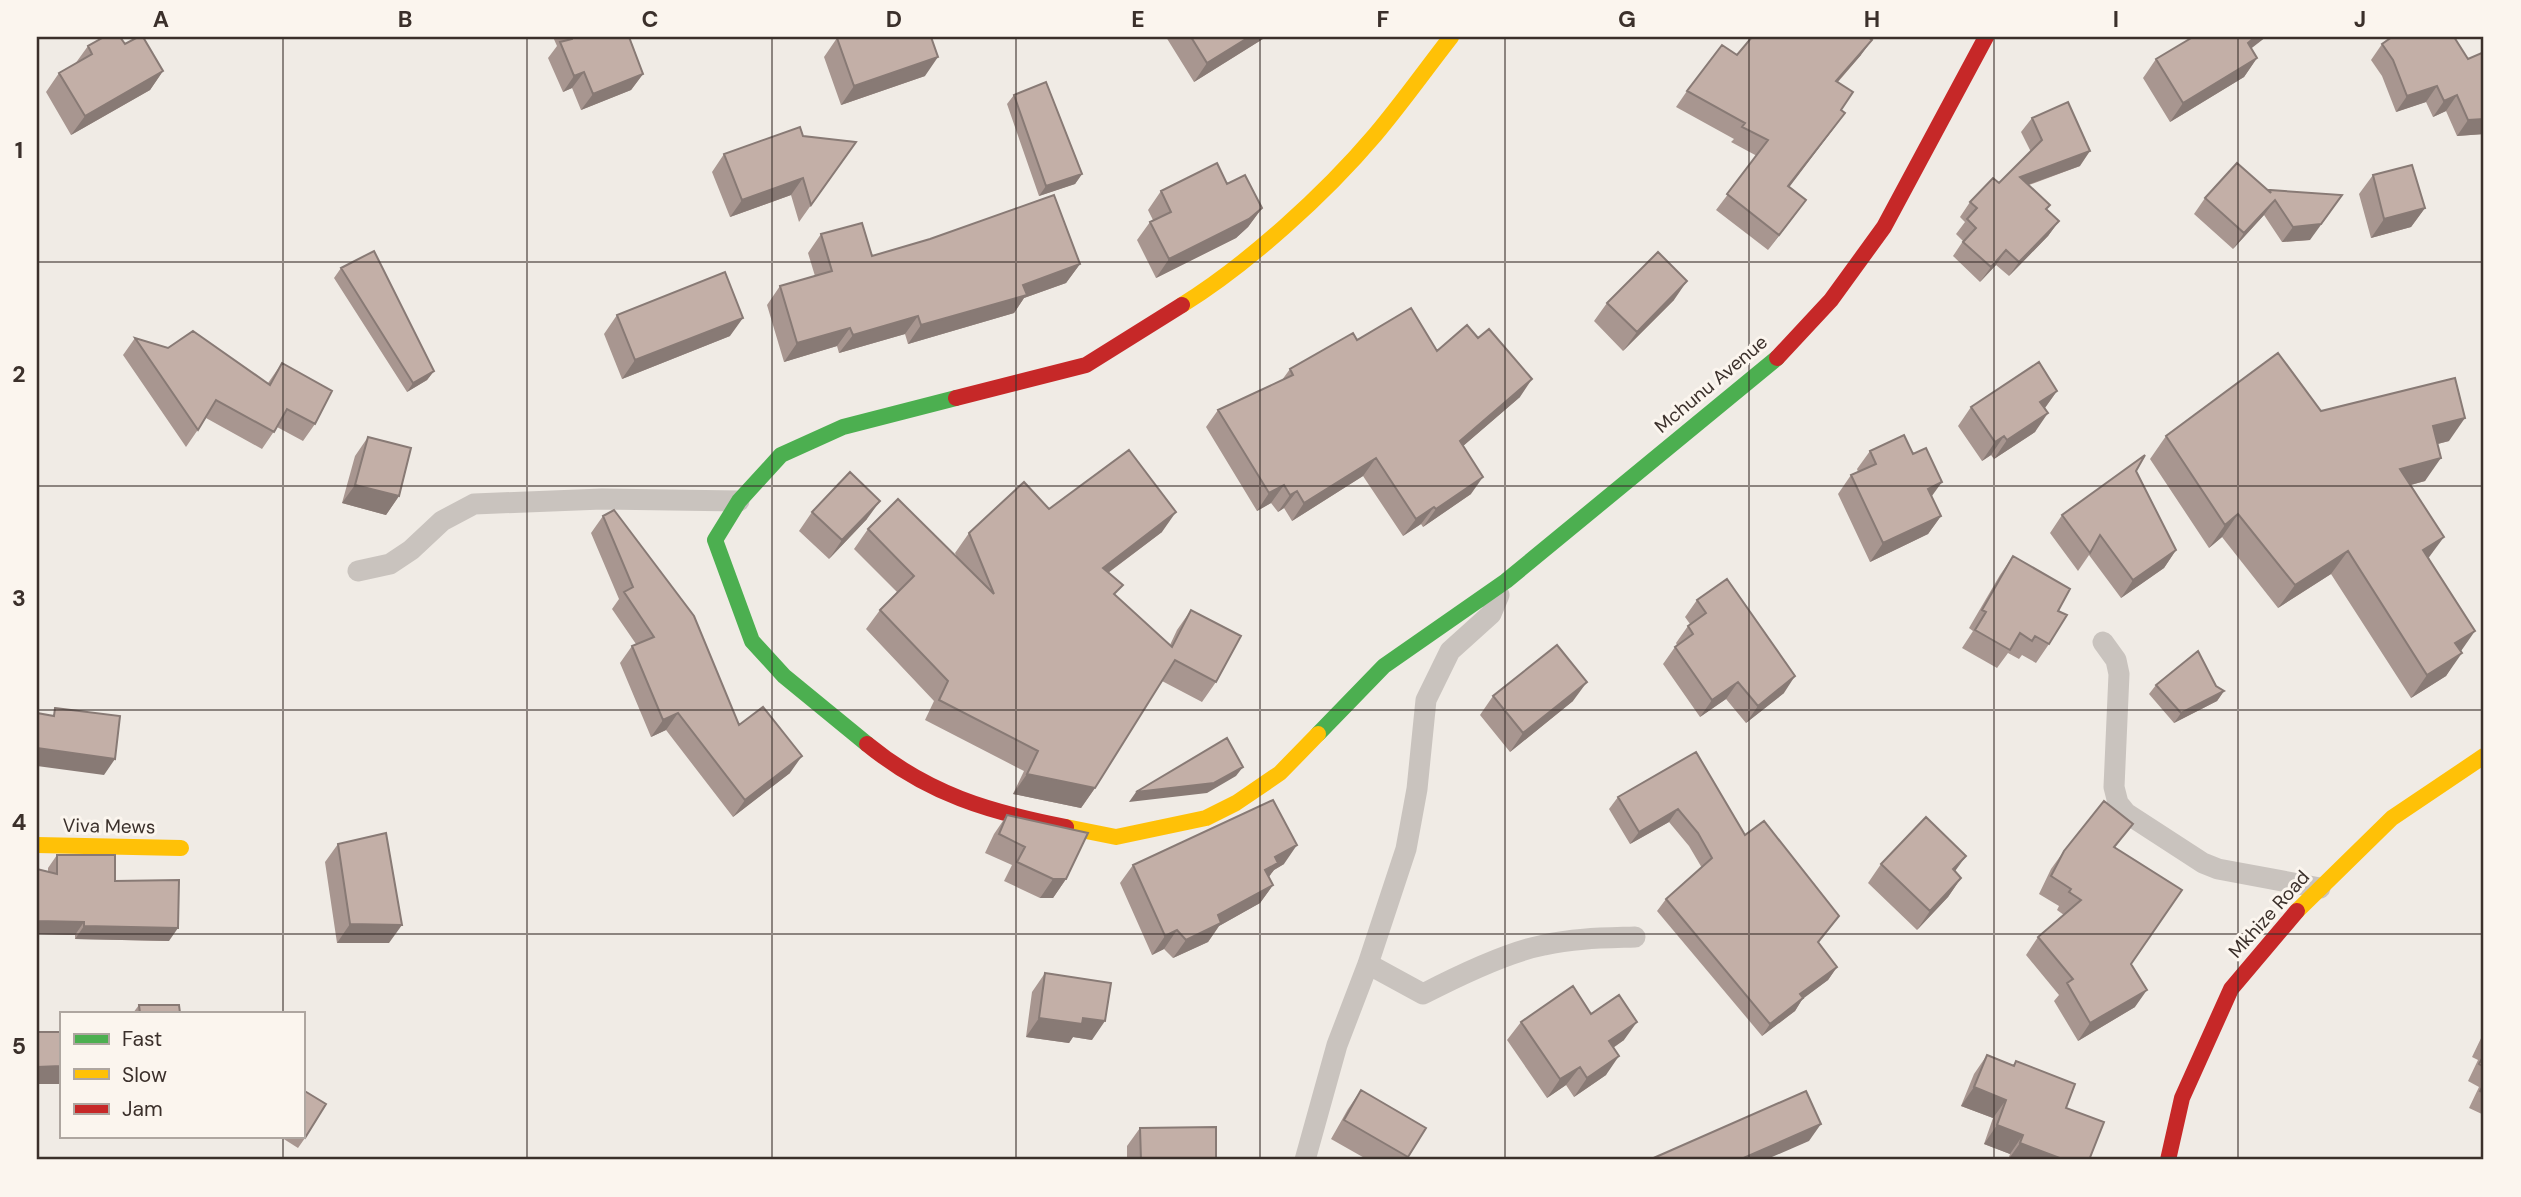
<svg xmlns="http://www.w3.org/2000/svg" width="2521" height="1197" viewBox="0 0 2521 1197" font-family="'DM Sans',sans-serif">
	<rect width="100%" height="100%" fill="#f0ebe5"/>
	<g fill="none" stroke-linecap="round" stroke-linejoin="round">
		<path stroke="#c9c3be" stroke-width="21" d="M358,571l32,-7 21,-14 31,-29 32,-17 128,-5 137,2
			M2103,642l13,18 3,14 -5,113 4,16 8,10 77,50 15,6 102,19
			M1368,964l55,30c33,-17 84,-42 121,-49 30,-7 61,-7 91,-8
			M1305,1160l32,-115 31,-81 38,-115 11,-60 9,-89 24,-49 41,-37 8,-19"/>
		<path stroke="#4caf50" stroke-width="16" d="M1318,734l66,-68 122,-85 271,-223
			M867,744l-83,-68 -32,-35 -37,-101 24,-39 42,-46 62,-28 113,-29"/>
		<path stroke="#ffc107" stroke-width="16" d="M1182,305c66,-41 143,-111 193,-170 27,-32 51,-66 76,-98
			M1066,827l50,10 90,-19 30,-15 44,-30 38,-39
			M37,845l144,3
			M2297,911l95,-93 92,-62"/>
		<path stroke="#c62828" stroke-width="16" d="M1777,358l54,-58 53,-73 102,-190
			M956,398l130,-33 96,-60
			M867,744c61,50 122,68 199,83
			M2168,1160l14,-62 49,-109 66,-78"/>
	</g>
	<path fill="#a89690" d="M553,37h76l14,37 -12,16 -50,20 -9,-22 -9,4 -15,-34 9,-12z
		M1166,37h100l-72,45z
		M837,38l88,38 -84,29 -17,-48z
		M2382,44l86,15 16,75 -27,2 -11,-25 -13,6 -7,-15 -30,10 -14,-36 -11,-16z
		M88,46l75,25 -13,19 -79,45 -25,-43 13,-19 16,-9z
		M1737,55h124l-23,27 3,28 -7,18 -45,58 17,14 -38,50 -52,-40 41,-54 -26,-14 3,-3 -58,-32 11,-16z
		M2257,58l-13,19 -74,45 -27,-44 13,-19z
		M1014,95l68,79 -7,10 -36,12 -32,-92z
		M2032,118l48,48 -51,19 18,25 12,11 -11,15 -39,40 -13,-11 -16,17 -27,-26 10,-15 -7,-7 9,-12 -5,-5 10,-15 29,-19 32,-31 -10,-20z
		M803,136l53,6 -57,80 -8,-27 -61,22 -18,-45 12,-18z
		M2373,175l52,33 -14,19 -40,11 -12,-44z
		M1227,184l35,24 -14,19 -12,11 -80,40 -19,-38 13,-18 3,-2 -5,-10 13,-19z
		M2268,191l42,49 -28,2 -18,-27 -31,34 -39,-35 11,-16z
		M821,234l51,22 208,8 -14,19 -42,15 -10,15 -106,31 -3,-10 -66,19 -2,-7 -53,16 -17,-57 13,-19 35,-10 -7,-23z
		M341,268l93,103 -7,9 -20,12 -73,-114z
		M1674,300l-51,51 -29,-30 13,-18z
		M617,315l113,21 -108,43 -18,-45z
		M135,338l133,45 14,-20 33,61 -12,17 -26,-14 -15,22 -56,-31 -20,29 -63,-92z
		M1357,340l80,11 83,46 -57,49 8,48 -48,33 -2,-3 -18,12 -40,-60 -71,45 -8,-13 -6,4 -7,-9 -14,8 -51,-84 12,-17 64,-30 8,-11z
		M2057,391l-12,17 -10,24 -41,27 -3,-4 -9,6 -24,-35 13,-19z
		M2321,411l128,30 -11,3 -13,37 -14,4 18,73 32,93 -15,25 -35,22 -80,-124 -53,34 -56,-71 -13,11 -59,-89 16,-23z
		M368,437l31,59 -13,19 -44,-12 13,-47z
		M1870,451l71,65 -13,18 -58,28 -32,-68 13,-19 7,-3 -1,-3z
		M1049,509l113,23 -54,41 7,22 55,50 7,-15 14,-20 25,72 -14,20 -40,-21 -67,107 -14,20 -68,-14 11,-23 -99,-51 9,-19 -68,-72 14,-19 17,-18 -43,-43 14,-20 89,28 -2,-4 14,-20z
		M812,512l55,7 -38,40 -30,-28z
		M2062,515l114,35 -12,18 -43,30 -32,-43 -11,16 -28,-38z
		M603,516l136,209 51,48 -57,44 -67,-87 -15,7 -31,-74 12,-17 4,-2 -24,-35 7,-10 -28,-66z
		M2013,556l45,55 -9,33 -13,19 -14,-8 -3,4 -11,-6 -11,15 -35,-20 11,-17 -4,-3 31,-53z
		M1697,600l87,93 -38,30 -20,-24 -26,18 -37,-53 12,-17 2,-2 -1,-2 12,-17 2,-2 -5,-7z
		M2156,685l60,1 8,5 -7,10 -43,22 -25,-29z
		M1493,696l80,5 -63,51 -30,-37z
		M1696,752l49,83 94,81 -21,27 19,24 -9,13 -25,18 -8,13 -33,25 -105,-125 9,-12 36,-31 -13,-22 -20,-24 -39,22 -21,-35 9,-12z
		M1007,815l59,64 -13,19h-13l-36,-17 8,-16 -27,-12 9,-19z
		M2120,841l-5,6 16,117 4,43 -57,34 -24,-40 5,-6 -33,-40 12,-18 26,-22 -7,-5 2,-4 -20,-12 12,-25 13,-18z
		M338,844l51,99h-52l-12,-81z
		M57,855l58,26 54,60 -94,-2v-4l-38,-1v-65l11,3v-4z
		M1284,864l-10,6 -5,6 4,9 -13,18 -41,23 -11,16 -35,16 -9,-9 -12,6 -32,-72 13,-18z
		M1881,864l74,8 6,6 -13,19 -31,33 -49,-47z
		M1045,973l47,67 -19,-3 -4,6 -43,-6 6,-45z
		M139,1005l41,8h-47z
		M1591,1014l33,26 -11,8 -7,27 -32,22 -8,-12 -19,13 -40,-58 14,-18z
		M2484,1032v83l-15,-7 10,-21 -11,-6 10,-21 -6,-3z
		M1987,1055l26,10 3,-4 50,47 23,52h-81l2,-6 -26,-10 9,-26 -32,-12 13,-32z
		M1361,1090l65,38 -20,32h-38l-37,-21 17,-30z
		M1140,1128l76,32h-89v-14z
		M279,1136h24l2,2 -7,10z"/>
	<path fill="#887a75" d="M1249,37h17l-72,45 13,-19z
		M2255,37h11l-31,24 13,-18z
		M1872,40l-11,15 -36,41 11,-15z
		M938,57l-13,19 -84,29 13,-19z
		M2257,58l-13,19 -74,45 13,-19z
		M163,71l-13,19 -79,45 14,-19z
		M584,72l-12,16 -9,4 11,-16z
		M643,74l-12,16 -50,20 12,-16z
		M2437,86l-11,16 -30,10 11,-16z
		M2457,95l-11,16 -13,6 11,-16z
		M1845,113l-11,15 -56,74 10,-16z
		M2484,119v15l-27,2 11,-16z
		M2090,151l-10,15 -70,25 10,-14z
		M1082,174l-7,10 -36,12 7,-10z
		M803,178l-12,17 -61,22 12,-17z
		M1806,200l-11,15 -27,35 11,-15z
		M2275,200l-11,15 -31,34 11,-16z
		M1262,208l-14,19 -12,11 -80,40 13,-19z
		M2425,208l-14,19 -40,11 13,-19z
		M2331,211l-21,29 -28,2 11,-15z
		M2059,221l-11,15 -39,40 10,-14z
		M2006,250l-10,15 -16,17 11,-15z
		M1080,264l-14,19 -42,15 -10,15 -106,31 13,-19 102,-40z
		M1687,281l-13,19 -51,51 14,-19z
		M918,316l-13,18 -66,19 14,-18z
		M743,318l-13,18 -108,43 13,-19z
		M850,328l-13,18 -53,16 13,-19z
		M434,371l-7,9 -20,12 6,-9z
		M1532,379l-12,18 -72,62 12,-18z
		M2057,391l-13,18 -4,-7z
		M2048,413l-13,19 -41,27 13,-19z
		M2465,418l-16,23 -32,8 16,-23z
		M2004,436l-13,19 -9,6 13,-19z
		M1376,458l-13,18 -71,45 12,-18z
		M2441,458l-16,23 -41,11 16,-23z
		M1483,477l-12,17 -48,33 13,-18z
		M1942,482l-13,18 -1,-11z
		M355,485l44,11 -13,19 -44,-12z
		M1284,485l-13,18 -14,8 12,-18z
		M1297,491l-13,17 -6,4 12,-17z
		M880,501l-13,18 -38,40 13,-19z
		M1434,507l-13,17 -18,12 13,-17z
		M1176,512l-14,20 -73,55 14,-19z
		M2238,514l-16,23 -13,11 16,-23z
		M1941,516l-13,18 -58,28 13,-19z
		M2444,537l-17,23 -4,-10z
		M2176,550l-12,18 -43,30 12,-18z
		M2348,551l-17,23 -53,34 17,-23z
		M2475,631l-16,23 -4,-11z
		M2462,653l-16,23 -35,22 16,-23z
		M1795,676l-11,17 -38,30 12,-17z
		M1587,682l-14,19 -63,51 13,-19z
		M1738,682l-12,17 -26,18 12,-17z
		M2224,691l-7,10 -43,22 7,-10z
		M678,713l-12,17 -15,7 12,-17z
		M37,748l78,11 -11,16 -67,-9z
		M802,756l-12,17 -57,44 12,-17z
		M1243,767l-7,9 -29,17 -78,9 7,-10z
		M1027,774l68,14 -14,20 -68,-14z
		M1678,809l-9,13 -39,22 9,-12z
		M1297,845l-13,19 -10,6 -9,12 -13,6 23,-31z
		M1966,856l-13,18v-5z
		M1961,878l-13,19 -31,33 13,-19z
		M1053,879h13l-13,19h-13z
		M1273,885l-13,18 -41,23 -11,16 -35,16 13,-18 32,-25z
		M37,921l47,1 -9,13 -38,-1z
		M350,924l52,1 -13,18h-52z
		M84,926l94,2 -9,13 -94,-2z
		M1177,930l-13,19 -12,6 13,-19z
		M1837,967l-9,13 -36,27 8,-13z
		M2147,990l-12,17 -57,34 12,-18z
		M1803,998l-8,13 -33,25 8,-12z
		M1039,1018h44l22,3 -13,19 -19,-3 -4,6 -43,-6z
		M1637,1022l-13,18 -29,20 14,-19z
		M1619,1056l-13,19 -32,22 13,-19z
		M61,1066v18h-24v-17z
		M1580,1067l-14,18 -19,13 13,-19z
		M1974,1087l32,13 -13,18 -32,-12z
		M1821,1124l-12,17 -44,19h-26z
		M1997,1125l26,10 -13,19 -26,-10z
		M2020,1143l45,17h-57z"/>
	<path fill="#c3afa7" stroke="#887a75" stroke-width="2" d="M104,37h16l5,7 13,-7h5l20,34 -78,45 -26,-43 33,-19 -4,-8z
		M572,37h57l14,37 -50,20 -9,-22 -10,4 -14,-34 12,-3z
		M843,37h88l7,20 -84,29 -17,-48z
		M1191,37h58l-42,26z
		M1752,37h116l4,3 -36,41 17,11 -12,18 4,3 -57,73 18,14 -27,35 -52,-41 41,-54 -26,-13 3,-4 -58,-32 35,-46 15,10z
		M2193,37h62l-7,6 9,15 -74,45 -27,-44z
		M2392,37h62l14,22 16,-7v67l-16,1 -11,-25 -13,6 -7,-15 -30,10 -14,-36 -11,-16z
		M1046,82l36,92 -36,12 -32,-91z
		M2068,102l22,49 -70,26 30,28 -4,4 13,12 -40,41 -13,-12 -15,17 -28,-25 13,-14 -9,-9 10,-11 -7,-6 23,-24 6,5 43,-43 -10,-22z
		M800,127l3,9 53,6 -45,63 -8,-27 -61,22 -18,-46z
		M1217,163l10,21 18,-9 17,33 -13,11 -80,40 -19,-37 21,-10 -10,-21z
		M2237,163l34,30 -2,-3 73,5 -21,29 -28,3 -18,-27 -31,33 -39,-35z
		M2412,165l13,43 -41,11 -11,-44z
		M1054,195l26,69 -57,21 4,10 -106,30 -3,-9 -65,19 -3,-7 -53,15 -17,-57 52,-15 -11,-37 41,-11 10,33 58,-17z
		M374,251l60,120 -21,12 -72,-115z
		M1658,252l29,29 -50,51 -30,-29z
		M725,272l18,46 -108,42 -18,-45z
		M1411,308l26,43 30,-26 11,13 11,-9 43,50 -72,62 23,36 -47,32 -2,-2 -18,12 -40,-61 -72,45 -7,-12 -7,4 -6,-10 -15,8 -51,-83 75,-35 -3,-6 63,-36 4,7z
		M193,331l77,54 12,-22 50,28 -17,33 -28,-15 -13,23 -58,-32 -18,30 -63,-92 33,10z
		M2278,353l43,58 134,-33 10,40 -32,8 8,32 -41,11 44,68 -21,13 52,81 -20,12 7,10 -35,22 -79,-124 -53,34 -57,-71 -13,11 -59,-89z
		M2039,362l18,29 -17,11 8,11 -41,27 -3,-4 -9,6 -24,-35z
		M1904,435l9,19 13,-6 16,34 -14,7 13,27 -58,27 -32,-68 25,-11 -6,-13z
		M368,437l43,11 -12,48 -44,-11z
		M1129,450l47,62 -73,56 20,17 -9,9 58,53 19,-37 50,26 -25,46 -41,-22 -80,128 -68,-14 11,-23 -99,-51 9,-19 -68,-71 34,-34 -46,-47 30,-30 96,95 -25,-61 55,-51 25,27z
		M2145,455l-9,16 40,79 -43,30 -33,-45 -10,18 -28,-38z
		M850,472l30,29 -38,39 -30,-28z
		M614,510l80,106 45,109 24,-18 39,49 -57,44 -67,-87 -15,7 -31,-74 22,-9 -30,-45 9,-5 -30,-71z
		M2013,556l57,33 -12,22 9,4 -18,29 -14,-8 -3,5 -12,-8 -10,17 -35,-20 11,-18 -4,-2z
		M1727,579l68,97 -37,30 -20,-24 -26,18 -37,-53 18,-13 -5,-8 18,-13 -9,-13z
		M1557,645l30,37 -64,51 -30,-37z
		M2198,651l18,35 8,5 -43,22 -25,-28z
		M55,708l65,8 -5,43 -78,-11v-35l17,3z
		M1227,738l16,29 -29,16 -78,9z
		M1696,752l49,83 19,-14 75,95 -21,26 19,25 -37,27 3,4 -33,26 -104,-125 46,-41 -14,-25 -20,-24 -39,23 -21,-35z
		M1273,800l24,45 -22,12 3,6 -13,7 8,15 -55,30 3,8 -35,17 -9,-10 -12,6 -32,-71z
		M2104,801l29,23 -19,23 68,43 -51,74 16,26 -57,33 -23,-40 6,-4 -35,-42 43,-37 -12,-8 2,-3 -20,-13 13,-25z
		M1007,815l81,18 -22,46h-13l-36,-17 8,-15 -26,-13z
		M1926,817l40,39 -13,13 8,9 -31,33 -49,-47z
		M386,833l16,92 -52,-1 -12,-80z
		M57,855h58v26l64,-1 -1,48 -94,-2v-4l-47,-1v-52l20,5z
		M1045,973l66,10 -6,38 -22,-3 -1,6 -43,-6z
		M1573,986l18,28 28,-19 18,27 -28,19 10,15 -32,22 -7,-11 -20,12 -39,-57z
		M139,1005h40l1,8h-40z
		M37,1032h24v34l-24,1z
		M1987,1055l27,11 2,-5 59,23 -9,24 38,14 -15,38h-24l-45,-17 3,-8 -26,-10 9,-25 -32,-13z
		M2484,1055v12l-5,-3z
		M2484,1084v9l-4,-2z
		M303,1090l23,14 -21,34 -4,-2h2z
		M1361,1090l65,38 -18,29 -64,-37z
		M1806,1091l15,33 -82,36h-90z
		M1216,1127v33h-75l-1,-32z"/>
	<path fill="none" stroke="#3b302b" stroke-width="2" stroke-opacity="0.55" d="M283,37v976M527,37v1123M772,37v1123M1016,37v1123M1260,37v1123M1505,37v1123M1749,37v1123M1994,37v1123M2238,37v1123M37,262h2447M37,486h2447M37,710h2447M37,934h2447M283,1136v24"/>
	<g text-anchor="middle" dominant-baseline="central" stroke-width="6" stroke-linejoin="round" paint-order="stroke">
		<g font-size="19" fill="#3b302b" stroke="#fbf5ee">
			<text transform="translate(1711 384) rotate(-40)">Mchunu Avenue</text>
			<text transform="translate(109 826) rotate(1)">Viva Mews</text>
			<text transform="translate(2269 914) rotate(-48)">Mkhize Road</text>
		</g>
	</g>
	<rect width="2521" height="1197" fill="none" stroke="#fbf5ee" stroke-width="77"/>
	<rect x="60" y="1012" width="245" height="126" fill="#fbf5ee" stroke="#aea6a0" stroke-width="2"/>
	<rect x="74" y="1034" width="35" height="10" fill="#4caf50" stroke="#aea6a0" stroke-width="2"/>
	<text x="122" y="1046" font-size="21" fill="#3b302b">Fast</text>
	<rect x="74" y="1069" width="35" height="10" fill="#ffc107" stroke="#aea6a0" stroke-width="2"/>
	<text x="122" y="1082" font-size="21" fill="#3b302b">Slow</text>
	<rect x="74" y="1104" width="35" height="10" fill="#c62828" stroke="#aea6a0" stroke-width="2"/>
	<text x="122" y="1116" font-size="21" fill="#3b302b">Jam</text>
	<rect x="38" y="38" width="2444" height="1120" fill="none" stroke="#3b302b" stroke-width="2.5"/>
	<g font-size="23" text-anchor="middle" font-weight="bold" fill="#3b302b">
		<text x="161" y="27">A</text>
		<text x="405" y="27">B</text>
		<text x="650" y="27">C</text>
		<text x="894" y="27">D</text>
		<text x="1138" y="27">E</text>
		<text x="1383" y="27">F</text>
		<text x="1627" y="27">G</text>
		<text x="1872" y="27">H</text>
		<text x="2116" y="27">I</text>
		<text x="2360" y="27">J</text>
		<text x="19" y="158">1</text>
		<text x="19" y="382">2</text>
		<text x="19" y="606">3</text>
		<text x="19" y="830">4</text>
		<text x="19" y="1054">5</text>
	</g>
</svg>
